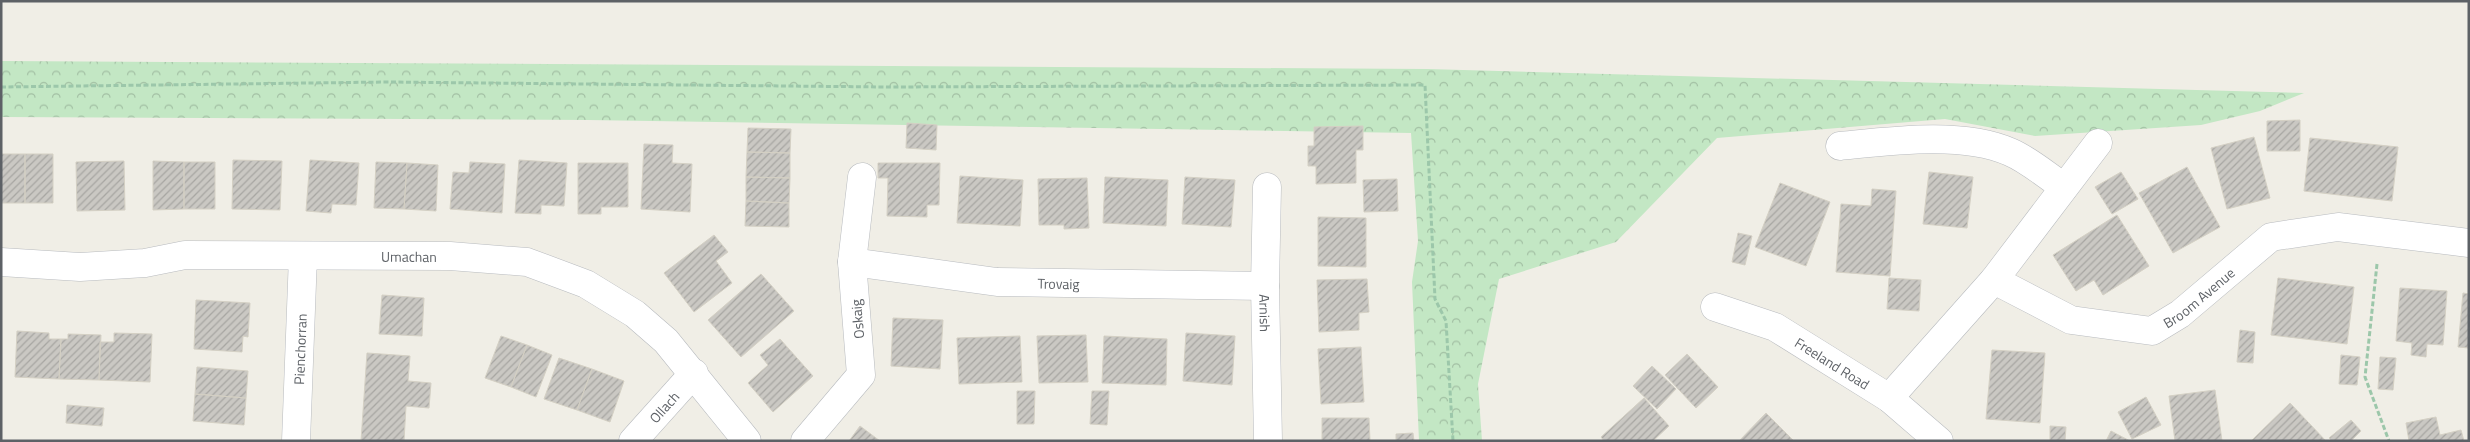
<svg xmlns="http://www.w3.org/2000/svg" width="2470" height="442" viewBox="0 0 2470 442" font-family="'Titillium Web',sans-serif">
	<defs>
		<pattern id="forest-crowns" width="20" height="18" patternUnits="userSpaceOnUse" patternTransform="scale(1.25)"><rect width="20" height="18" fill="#c3e7c4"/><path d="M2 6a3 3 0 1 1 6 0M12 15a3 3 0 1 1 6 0" fill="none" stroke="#a2bfa3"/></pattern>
		<pattern id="building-hatch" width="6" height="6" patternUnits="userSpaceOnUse" patternTransform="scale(1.25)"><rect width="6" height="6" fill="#cac8c3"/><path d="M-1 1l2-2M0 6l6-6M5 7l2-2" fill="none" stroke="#a7a6a2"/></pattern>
	</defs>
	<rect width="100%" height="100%" fill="#f0eee6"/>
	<path fill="url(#forest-crowns)" d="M1,61l1426,8 877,24 -44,18 -59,14 -166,11 -90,-17 -228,19 -101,104 -117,37 -21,105 4,57h-63l-7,-159 6,-41 -7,-108 -824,-13 -586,-3z"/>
	<path fill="url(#building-hatch)" stroke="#d4d0c4" d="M2300,120v31h-33v-30z
		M907,123l30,2 -1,25 -30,-2z
		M1363,126v24h-7v33l-40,1v-18h-8v-20h6v-19z
		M748,128l43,1 -1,24 -43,-1z
		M2254,137l16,61 -43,11 -16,-61z
		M2310,138l88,9 -6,54 -88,-10z
		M644,144l29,1 -1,18 20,1 -2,48 -49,-3z
		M747,152l43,1v25l-44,-1z
		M1,154h24v49h-24z
		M25,154h28v49h-28z
		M233,160l49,1 -2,49 -48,-1z
		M310,160l49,3 -3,42 -24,-1 -1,9 -25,-2z
		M519,160l48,3 -3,43 -23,-1v9l-26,-1z
		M124,161l1,49 -48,1 -1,-49z
		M153,161l31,1v47l-31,1z
		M184,162h31v47h-31z
		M376,162l31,1 -3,46 -30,-1z
		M470,162l35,2 -3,49 -52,-4 3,-37 16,1z
		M407,163l31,2 -2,46 -32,-2z
		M578,163h50v44h-27v7h-23z
		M878,163h62l-1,42h-12v12l-40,-1 1,-38h-10z
		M2187,167l33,60 -47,26 -34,-60z
		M1929,172l44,5 -6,51 -44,-4z
		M2121,172l17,27 -26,15 -17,-27z
		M960,176l63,4 -3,46 -63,-3z
		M746,177l44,1 -1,25 -43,-2z
		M1105,177l63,3 -2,46 -63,-3z
		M1185,177l50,3 -4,47 -49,-3z
		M1087,178l2,50 -25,1v-4h-25l-1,-46z
		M1397,179l1,32 -34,1 -1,-32z
		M1780,183l50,19 -24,64 -51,-19z
		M1872,189l24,2 -6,85 -54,-4 5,-68 30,2z
		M746,201l43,2v24l-44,-1z
		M2117,215l32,51 -46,29 -9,-15 -18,11 -23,-36z
		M1318,217l48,1v49l-48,-1z
		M1738,233l14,3 -7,29 -13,-3z
		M714,235l14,17 -12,9 16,22 -38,29 -30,-39z
		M761,274l33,37 -53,46 -33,-37z
		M1889,278l32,2 -2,31 -32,-2z
		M2278,278l76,9 -7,57 -76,-9z
		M1367,279l2,33 -10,1v17l-40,2 -2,-52z
		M2400,288l47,3 -4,54 -16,-1 -1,13 -15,-2 1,-12 -16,-2z
		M2463,293l6,1v54l-11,-1z
		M382,295l42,3 -2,38 -43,-2z
		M196,300l54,3 -2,34 -5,-1 -1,16 -48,-3z
		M893,318l50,2 -3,49 -49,-3z
		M2240,330l15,2 -2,31 -16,-1z
		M17,331l32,2v6h12l-2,40 -44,-2z
		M114,333l38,1 -2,48 -51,-2 1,-38h14z
		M1186,333l49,3 -3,49 -49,-4z
		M68,334l33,1 -2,45 -40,-1 2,-40h7z
		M1086,335l2,47 -49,1 -2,-47z
		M501,336l26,9 -16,42 -26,-9z
		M1020,336l2,46 -63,2 -2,-46z
		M1104,336l63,3 -1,46 -64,-2z
		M780,339l33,37 -40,36 -25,-29 20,-18 -8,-10z
		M527,345l25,10 -16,42 -25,-10z
		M1361,347l3,55 -43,2 -3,-55z
		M1992,350l53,3 -5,70 -54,-4z
		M367,353l43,3 -2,25 23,2 -2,25 -23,-2 -2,35h-43z
		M1687,354l31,33 -22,21 -31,-33z
		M2341,355l19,2 -3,28 -18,-1z
		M2380,357l16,1 -3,32 -15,-1z
		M559,358l33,11 -15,41 -33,-11z
		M1652,366l24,23 -19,20 -24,-23z
		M197,367l51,4 -2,27 -51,-4z
		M592,369l32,12 -14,41 -33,-12z
		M2215,390l7,51h-47l-6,-45z
		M1017,391h18l-1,33h-17z
		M1092,391h17l-2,34 -17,-1z
		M195,394l51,4 -2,27 -51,-4z
		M2146,397l15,28 -29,14 -14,-27z
		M1644,398l25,28 -16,15h-49l-3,-4z
		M2290,403l36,38h-75z
		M67,405l37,3 -2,18 -36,-3z
		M1766,413l28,28h-55z
		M2436,417l4,18 21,-5 3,11h-55l-3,-18z
		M1322,418h47l1,23h-48z
		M2351,420l10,11 -10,10h-19l-3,-3z
		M860,426l20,15h-31z
		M2050,426l16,1 -1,14h-15z
		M2111,431l19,10h-24z
		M1413,433l1,8h-18v-7z"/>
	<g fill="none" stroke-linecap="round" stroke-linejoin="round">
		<g stroke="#b8bbbf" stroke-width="29">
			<g id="minor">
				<path d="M1840,146c50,-5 123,-15 170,6 19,8 37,24 54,35"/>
				<path id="s1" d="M1267,187l-2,99 3,155"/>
				<path id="s2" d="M1,262l79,5 65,-4 40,-8 265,1 77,6 59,22 49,30 31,27 81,100"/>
				<path id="s3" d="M852,262l145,20 268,4"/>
				<path d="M1994,280l104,-137"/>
				<path id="s4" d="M1715,307l60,20 114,71 50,43"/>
				<path id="s5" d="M1889,398l105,-118 77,40 81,11 28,-17 91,-77 67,-10 131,16"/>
				<path id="s6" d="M296,441l7,-185"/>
				<path id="s7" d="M633,441l61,-68"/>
				<path d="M805,441l56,-66 -9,-113 10,-85"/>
			</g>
		</g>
		<path stroke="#9cc7aa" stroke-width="3" stroke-dasharray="5 2.5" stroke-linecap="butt" d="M1,87l386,-5 499,5 539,-2 10,214 11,22 7,120
			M2377,264l-12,113 24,64"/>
		<use href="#minor" stroke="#fff" stroke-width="28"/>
	</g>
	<g text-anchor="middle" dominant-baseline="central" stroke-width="4" stroke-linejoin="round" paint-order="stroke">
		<g font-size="14" fill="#5d6166" stroke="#fff">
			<text stroke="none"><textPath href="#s2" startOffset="409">Umachan</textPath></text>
			<text stroke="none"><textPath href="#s3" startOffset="208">Trovaig</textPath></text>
			<text stroke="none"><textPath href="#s5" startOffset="384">Broom Avenue</textPath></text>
			<text stroke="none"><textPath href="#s1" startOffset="126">Arnish</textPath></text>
			<text transform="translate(857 319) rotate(-95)">Oskaig</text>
			<text stroke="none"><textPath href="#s6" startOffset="92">Pienchorran</textPath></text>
			<text stroke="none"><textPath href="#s4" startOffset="131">Freeland Road</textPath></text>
			<text stroke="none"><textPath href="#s7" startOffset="46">Ollach</textPath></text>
		</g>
	</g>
	<rect width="2470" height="442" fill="none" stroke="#5d6166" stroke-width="5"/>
</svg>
